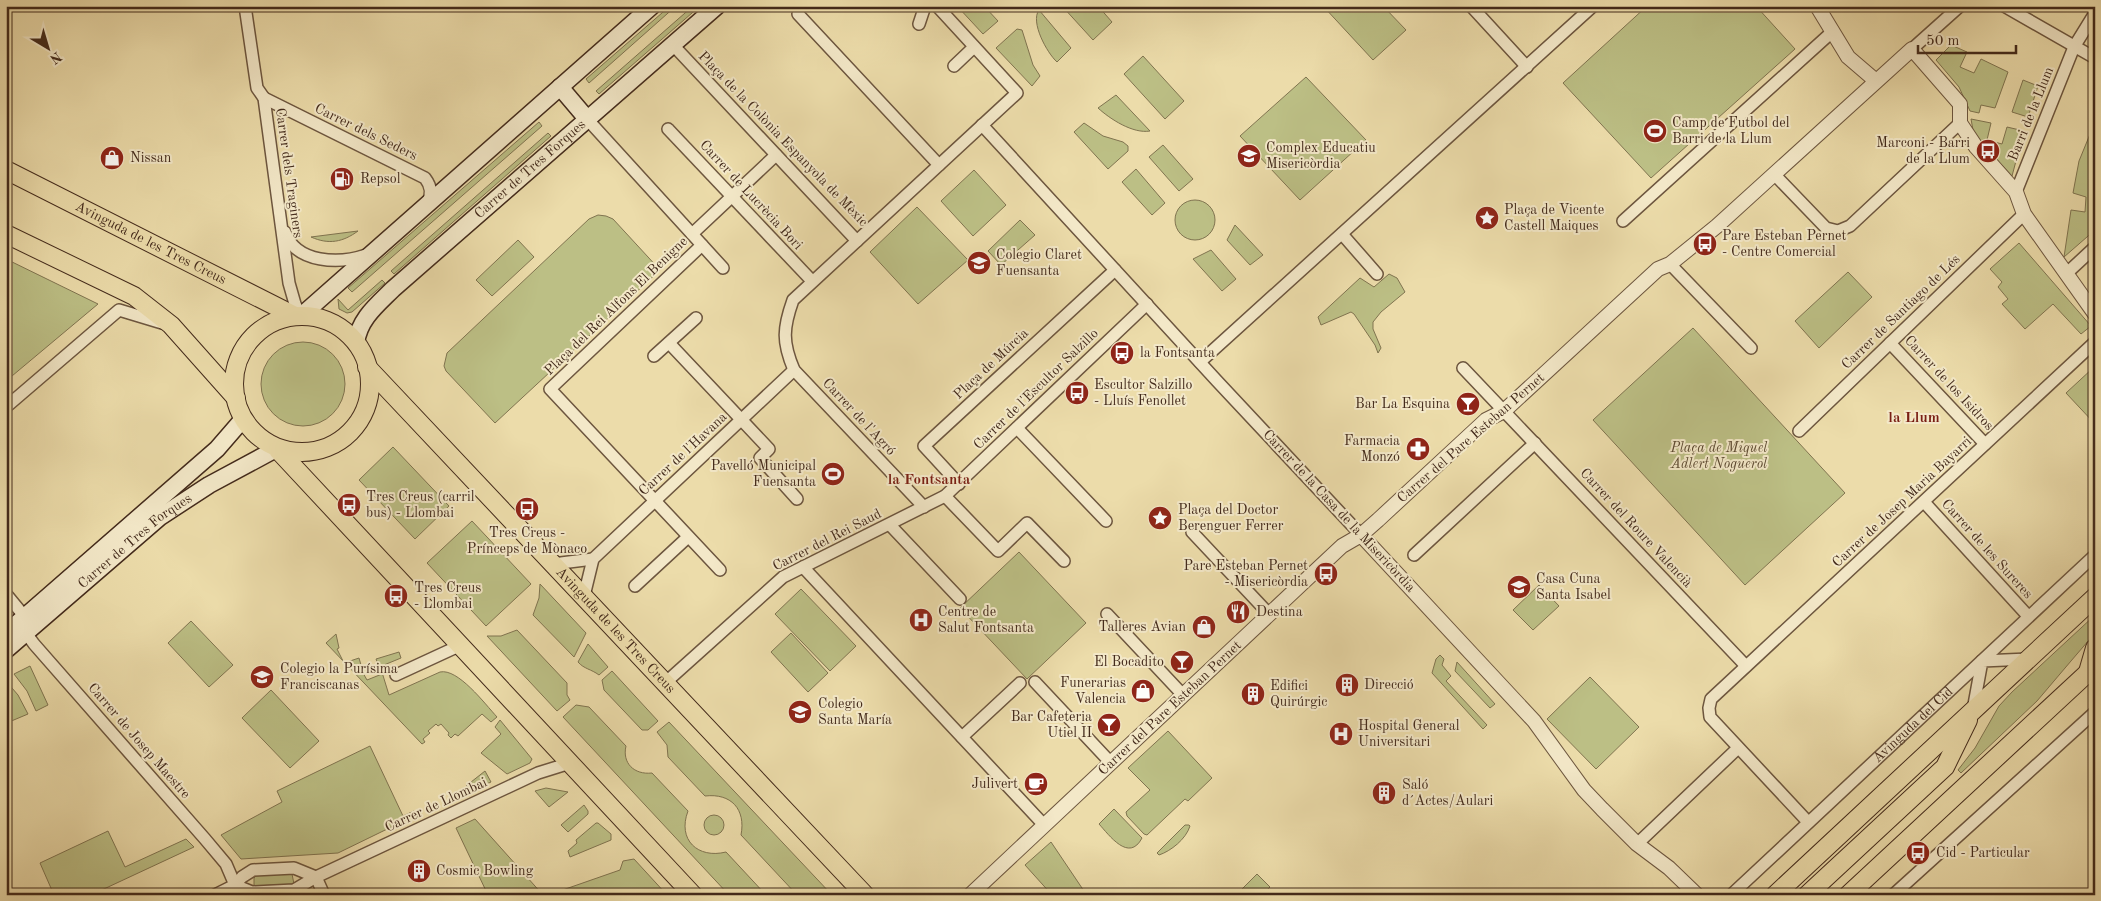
<svg xmlns="http://www.w3.org/2000/svg" width="2101" height="901" viewBox="0 0 2101 901" font-family="'Old Standard TT',serif">
	<rect width="100%" height="100%" fill="#ecdcaa"/>
	<filter id="stains"><feTurbulence type="fractalNoise" baseFrequency=".004" numOctaves="4"/><feColorMatrix values="0 0 0 0 .2 0 0 0 0 .09 0 0 0 0 .02 0 0 0 .5 -.17"/></filter>
	<radialGradient id="worn" r=".72"><stop offset=".6" stop-color="#630" stop-opacity="0"/><stop offset="1" stop-color="#630" stop-opacity=".3"/></radialGradient>
	<path fill="#bcbf85" stroke="#807450" d="M670,6h6l-87,77 -3,-4z
		M693,6h7l-101,88 -3,-3z
		M957,6h27l14,15 -15,13z
		M1062,6h36l14,16 -19,18z
		M1323,6h60l23,24 -33,30z
		M1647,6h109l39,43 -144,129 -88,-95z
		M1039,10l32,38 -14,14c-10,-9 -27,-40 -18,-52z
		M1017,29l5,1 11,35 7,11 -8,10 -36,-38z
		M1951,45l16,7 -7,15 14,6 7,-14 27,13 -13,36 -14,-3 -2,8 -9,-2 -11,-24 -23,-27z
		M1143,56l41,45 -19,18 -41,-45z
		M1306,77l60,63 -66,60 -60,-64z
		M2023,80l15,6 -10,31 -16,-5z
		M1116,95l34,36c-17,3 -40,-12 -52,-23z
		M1971,119l20,4 -4,17 15,4 5,-17 17,4 -12,45 -36,-39 -3,-7z
		M539,122l3,4 -190,166 -4,-4z
		M2095,122v108l-31,27 7,-47 14,2 1,-15 -13,-4 6,-32z
		M1084,123l19,13 20,6 5,4v5l-20,18 -34,-37z
		M548,133l3,3 -157,138 -3,-3z
		M1163,145l30,34 -14,12 -30,-34z
		M1136,169l29,34 -13,12 -30,-33z
		M974,170l32,35 -33,31 -32,-35z
		M1175 220a20 20 0 1 1 40 0a20 20 0 1 1-40 0Z
		M917,207l51,53 -50,44 -48,-52z
		M598,215l8,1 7,3 47,51 -165,153 -49,-52 -2,-5 3,-13 142,-134z
		M1020,220l15,15 -34,30 -13,-14z
		M1235,225l28,30 -13,10 -23,-25z
		M358,231c-15,11 -29,14 -47,6z
		M518,240l16,17 -42,39 -16,-16z
		M2019,243l72,83 -10,8 -28,-30 -28,25 -23,-25 6,-5 -10,-12 4,-5 -12,-13z
		M1211,250l25,29 -14,12 -29,-32z
		M6,259l92,45 -92,77z
		M1848,272l24,25 -53,51 -24,-27z
		M1389,274l8,4 8,14 -24,20 -8,10v7l8,19 -3,5 -3,-8 -21,-31 -3,-2 -30,13 -3,-8 42,-39 14,9z
		M382,280l3,3 -33,29 -5,1 -8,-4 -1,-10 10,11z
		M1693,328l152,165 -100,92 -152,-165z
		M261 384a42 42 0 1 1 84 0a42 42 0 1 1-84 0Z
		M2093,368h2v56l-29,-31z
		M393,447l56,59 -34,33 -56,-59z
		M472,521l59,63 -45,42 -59,-63z
		M1019,552l67,71 -59,56 -67,-71z
		M540,584l46,49 -12,24 -41,-42 6,-17z
		M1539,585l20,21 -26,24 -20,-20z
		M801,589l55,57 -26,25 -55,-57z
		M2095,615v18l-24,28 -34,40 -76,72 -3,-3 17,-22 24,-42 13,-14z
		M191,621l42,44 -24,22 -41,-44z
		M517,630l50,53v12l3,5 -13,11 -70,-75h14z
		M791,633l37,40 -20,19 -37,-40z
		M336,634l3,14 -2,1 7,14 15,-5 2,7 -2,1 8,14 15,-6 -6,-15 23,-7 2,6 -17,7 -3,4 8,26 51,-23c18,-4 45,32 57,45l-6,5 -9,-8 -24,22 -3,-2 -4,4 -3,-3 1,-2 -8,-9 -3,2 -2,-2 -8,7 2,2 -7,6 2,3 -3,2 -96,-101z
		M588,644l20,23 -9,8c-8,-6 -15,-6 -21,-13z
		M1440,655l4,4 -2,6 9,11 -5,5 41,44 -4,4 -51,-56 4,-14z
		M1457,662l38,42 -5,4 -35,-37z
		M30,666l18,39 -12,6 -9,-20 -13,-17z
		M612,671l46,50 -10,9h-6l-38,-40 -2,-10z
		M1590,677l49,50 -43,42 -49,-50z
		M6,681l12,14 10,19 -19,8 -3,-5z
		M271,690l48,51 -29,27 -48,-50z
		M576,705l13,2 37,39c-4,17 8,29 26,27l36,38c-11,29 10,48 38,41l40,43h-37l-166,-178z
		M500,720l32,39 -2,4 -23,11 -26,-21 20,-19 -6,-7z
		M669,722l163,173h-35l-56,-60c5,-26 -10,-42 -36,-39l-37,-39 -1,-12 -10,-13z
		M1168,731l44,47 -24,23 -3,-2 -38,36 -3,-1 -17,-18 -1,-4 24,-22 -22,-22z
		M370,746l33,70 11,-5 2,4 -78,38 -97,6 -20,-24 61,-33 -5,-11z
		M485,771l6,11 -20,9 -5,-5z
		M546,788l22,4 -19,15 -14,-16z
		M584,805l4,6v3l-20,18 -7,-7z
		M1114,809l28,29c-13,25 -33,-3 -43,-14z
		M704 825a10 10 0 1 1 20 0a10 10 0 1 1-20 0Z
		M475,819l68,76h-55l-32,-67z
		M596,823h2l13,11v6l-41,17 -2,-6 9,-8 -1,-3z
		M1185,825h4l1,1c-4,13 -19,25 -31,29l-2,-2z
		M108,831l17,36 61,-28 8,8 -103,48h-37l-14,-32z
		M1051,842l33,49 -4,4h-28l-27,-30z
		M634,859l33,36h-112l-1,-2 66,-23 3,-9z
		M292,874l2,10 -40,2v-8l3,-3z
		M1257,874l13,13 -8,8h-23l-1,-2z"/>
	<g fill="none" stroke-linecap="round" stroke-linejoin="round">
		<g stroke="#6d563f" stroke-width="14">
			<g id="minor">
				<path d="M245,6l12,82 7,10 25,185 6,21 5,11"/>
				<path d="M1471,6l56,61"/>
				<path d="M2004,6l91,52"/>
				<path d="M798,14l141,151"/>
				<path d="M919,24l6,-18"/>
				<path d="M673,45l184,196"/>
				<path d="M1912,49l48,-43"/>
				<path d="M954,66l20,-19"/>
				<path d="M264,98l161,80c6,8 8,16 2,25"/>
				<path d="M588,120l135,148"/>
				<path d="M982,125l235,256 144,154"/>
				<path d="M668,129l144,152"/>
				<path d="M1774,174l52,54 12,3 12,-5 110,-103"/>
				<path d="M2016,192l58,-145 21,-34"/>
				<path d="M1623,221l209,-189"/>
				<path d="M285,232c11,32 55,32 81,23"/>
				<path d="M692,234l84,-79"/>
				<path d="M1342,234l35,40"/>
				<path d="M702,245l-152,144 170,181"/>
				<path d="M1670,264l81,84"/>
				<path d="M2067,273l28,-26"/>
				<path d="M669,343l100,106 -9,9 37,41"/>
				<path d="M1890,343l95,101"/>
				<path d="M654,356l42,-38"/>
				<path d="M1200,362l393,-356"/>
				<path d="M1463,368l283,298"/>
				<path d="M6,407l113,-97 43,13"/>
				<path d="M1017,428l89,93"/>
				<path d="M1799,431l225,-217"/>
				<path d="M959,484l-35,-38 191,-176"/>
				<path d="M945,496l53,55 29,-28 37,38"/>
				<path d="M1924,502l104,114"/>
				<path d="M924,507l-130,-137c-12,-28 -11,-42 -1,-70l224,-207 -80,-87"/>
				<path d="M890,525l70,74"/>
				<path d="M1192,532l77,82"/>
				<path d="M1414,555l121,-112"/>
				<path d="M553,564l40,-5"/>
				<path d="M803,567l241,258"/>
				<path d="M635,586l53,-49"/>
				<path d="M6,594l19,23 1,16 8,11 171,195 21,25 9,21"/>
				<path d="M584,596l9,-37 201,-189"/>
				<path d="M1107,614l76,81"/>
				<path d="M396,675l65,-30"/>
				<path d="M1035,682l76,81"/>
				<path d="M665,683l118,-106 162,-81 202,-192"/>
				<path d="M1973,710l9,-49 46,-2"/>
				<path d="M962,737l58,-54"/>
				<path d="M1808,822l-98,-105 -1,-9 2,-9 384,-357"/>
				<path d="M1637,844l101,-96"/>
				<path d="M215,895l20,-10 7,-8 11,-7 41,-2 22,9 -22,13 -42,2 -17,-7"/>
				<path d="M324,895l-8,-18 222,-104 32,-10"/>
				<path id="s1" d="M1731,895l364,-340"/>
				<path d="M1893,895l202,-183"/>
			</g>
		</g>
		<g stroke="#6d563f" stroke-width="16">
			<path id="tertiary" d="M1817,6l31,51 28,24
				M1361,535l173,186 50,69 18,19 35,35 32,24 28,27
				M970,895l372,-349 19,-11 17,-15 108,-100 18,-9 154,-142 12,-5 47,-38 195,-177 48,55v19l16,24 40,45 8,22 71,100"/>
		</g>
		<g stroke="#432a1b" stroke-width="19">
			<g id="secondary">
				<path d="M560,87l28,33"/>
				<path d="M302,315l350,-309"/>
				<path id="s2" d="M356,343c3,-24 21,-38 37,-54l324,-283"/>
				<path d="M6,633l211,-184 26,-30"/>
				<path id="s3" d="M6,650l154,-133 49,-32 67,-36"/>
			</g>
		</g>
		<g stroke="#432a1b" stroke-width="20">
			<g id="primary">
				<path id="s4" d="M6,170l289,146"/>
				<path d="M6,234l128,62 37,29 65,73"/>
				<circle cx="302" cy="384" r="68"/>
				<path id="s5" d="M367,367l498,528"/>
				<path d="M278,450l415,445"/>
				<path d="M2088,672l7,-24"/>
				<path d="M1775,895l320,-298"/>
				<path d="M1807,895l138,-128 23,-47"/>
				<path d="M1848,895l247,-229"/>
			</g>
		</g>
		<use href="#minor" stroke="#f3e8c8" stroke-width="11"/>
		<use href="#tertiary" stroke="#f3e8c8" stroke-width="14"/>
		<use href="#secondary" stroke="#f3e8c8" stroke-width="16"/>
		<use href="#primary" stroke="#ecdcaa" stroke-width="18"/>
	</g>
	<defs>
		<g id="stadium-disc" transform="scale(1.25)"><circle r="9.5" fill="#8f2418" stroke="#f3e8c8"/><path d="M0-5a6.5 5 0 1 0 0 10a6.5 5 0 1 0 0-10ZM-3.5-1.8h7v3.6h-7Z" fill="#fff"/></g>
		<g id="bus-disc" transform="scale(1.25)"><circle r="9.5" fill="#8f2418" stroke="#f3e8c8"/><path d="M-5-6H5V4H4V6H2V4H-2V6H-4V4H-5ZM-3.5-4V0h7V-4ZM-3.5 1.2v1.5H-2V1.2ZM2 1.2v1.5H3.5V1.2Z" fill="#fff"/></g>
		<g id="school-disc" transform="scale(1.25)"><circle r="9.5" fill="#8f2418" stroke="#f3e8c8"/><path d="M0-5L7-2L0 1L-7-2ZM-4 1L0 2.5L4 1V4Q0 6-4 4Z" fill="#fff"/></g>
		<g id="shop-disc" transform="scale(1.25)"><circle r="9.5" fill="#8f2418" stroke="#f3e8c8"/><path d="M-5-2.5h2.3a2.7 3.5 0 0 1 5.4 0H5L5.5 6h-11ZM-1.5-2.5h3a1.5 2.3 0 0 0-3 0Z" fill="#fff"/></g>
		<g id="fuel-disc" transform="scale(1.25)"><circle r="9.5" fill="#8f2418" stroke="#f3e8c8"/><path d="M-5.5-6h7V0h2V4h1.3V-2.5L3-4.5l.8-.8L6-3V5H2.5V1h-1V6h-7ZM-4.2-4.7v3.2H.2V-4.7Z" fill="#fff"/></g>
		<g id="sight-disc" transform="scale(1.25)"><circle r="9.5" fill="#8f2418" stroke="#f3e8c8"/><path d="M0-6L1.8-2.2L6-1.7L2.9 1.2L3.7 5.4L0 3.3L-3.7 5.4L-2.9 1.2L-6-1.7L-1.8-2.2Z" fill="#fff"/></g>
		<g id="bar-disc" transform="scale(1.25)"><circle r="9.5" fill="#8f2418" stroke="#f3e8c8"/><path d="M-6-5H6L.8 .8V4.5H3.5V6h-7V4.5H-.8V.8Z" fill="#fff"/></g>
		<g id="pharmacy-disc" transform="scale(1.25)"><circle r="9.5" fill="#8f2418" stroke="#f3e8c8"/><path d="M-2-6h4v4h4v4h-4v4h-4v-4h-4v-4h4Z" fill="#fff"/></g>
		<g id="restaurant-disc" transform="scale(1.25)"><circle r="9.5" fill="#8f2418" stroke="#f3e8c8"/><path d="M-5-6h1v4h1v-4h1v4h1v-4h1v5L-1.5 .5V6h-2V.5L-5-1ZM5-6V6H3V1.5H1.5Q1.5-4 5-6Z" fill="#fff"/></g>
		<g id="hospital-disc" transform="scale(1.25)"><circle r="9.5" fill="#8f2418" stroke="#f3e8c8"/><path d="M-5-5h3v3.5h4V-5h3V5h-3V1.5h-4V5h-3Z" fill="#fff"/></g>
		<g id="building-disc" transform="scale(1.25)"><circle r="9.5" fill="#8f2418" stroke="#f3e8c8"/><path d="M-4-6H4V6H1V3H-1V6H-4ZM-2.5-4.3h1.7v1.8h-1.7ZM.8-4.3h1.7v1.8H.8ZM-2.5-1h1.7V.8h-1.7ZM.8-1h1.7V.8H.8Z" fill="#fff"/></g>
		<g id="cafe-disc" transform="scale(1.25)"><circle r="9.5" fill="#8f2418" stroke="#f3e8c8"/><path d="M-5.5-4.5H6V0H3Q3 3.5 0 3.5H-2.5Q-5.5 3.5-5.5 0ZM3-3.2v2h1.7v-2ZM-6 4.5H4V6H-6Z" fill="#fff"/></g>
	</defs>
	<g fill-rule="evenodd">
		<use href="#stadium-disc" x="1655" y="131"/>
		<use href="#bus-disc" x="1988" y="151"/>
		<use href="#school-disc" x="1249" y="156"/>
		<use href="#shop-disc" x="112" y="158"/>
		<use href="#fuel-disc" x="342" y="179"/>
		<use href="#sight-disc" x="1487" y="218"/>
		<use href="#bus-disc" x="1705" y="244"/>
		<use href="#school-disc" x="979" y="263"/>
		<use href="#bus-disc" x="1122" y="353"/>
		<use href="#bus-disc" x="1077" y="393"/>
		<use href="#bar-disc" x="1468" y="404"/>
		<use href="#pharmacy-disc" x="1418" y="449"/>
		<use href="#stadium-disc" x="833" y="474"/>
		<use href="#bus-disc" x="349" y="505"/>
		<use href="#bus-disc" x="527" y="509"/>
		<use href="#sight-disc" x="1160" y="518"/>
		<use href="#bus-disc" x="1326" y="574"/>
		<use href="#school-disc" x="1519" y="587"/>
		<use href="#bus-disc" x="396" y="596"/>
		<use href="#restaurant-disc" x="1238" y="612"/>
		<use href="#hospital-disc" x="921" y="620"/>
		<use href="#shop-disc" x="1204" y="627"/>
		<use href="#bar-disc" x="1182" y="662"/>
		<use href="#school-disc" x="262" y="677"/>
		<use href="#building-disc" x="1347" y="685"/>
		<use href="#shop-disc" x="1143" y="691"/>
		<use href="#building-disc" x="1253" y="694"/>
		<use href="#school-disc" x="800" y="712"/>
		<use href="#bar-disc" x="1109" y="725"/>
		<use href="#hospital-disc" x="1341" y="734"/>
		<use href="#cafe-disc" x="1036" y="784"/>
		<use href="#building-disc" x="1384" y="793"/>
		<use href="#bus-disc" x="1918" y="853"/>
		<use href="#building-disc" x="419" y="871"/>
	</g>
	<g text-anchor="middle" dominant-baseline="central" stroke-width="4" stroke-linejoin="round" paint-order="stroke">
		<g font-size="14" fill="#432a1b" stroke="#f3e8c8">
			<text transform="translate(2031 114) rotate(-68)">Barri de la Llum</text>
			<text transform="translate(366 132) rotate(26)">Carrer dels Seders</text>
			<text transform="translate(783 139) rotate(46)">Plaça de la Colònia Espanyola de Mèxic</text>
			<text stroke="none"><textPath href="#s2" startOffset="249">Carrer de Tres Forques</textPath></text>
			<text transform="translate(289 173) rotate(82)">Carrer dels Traginers</text>
			<text transform="translate(751 195) rotate(47)">Carrer de Lucrècia Bori</text>
			<text stroke="none"><textPath href="#s4" startOffset="162">Avinguda de les Tres Creus</textPath></text>
			<text transform="translate(616 306) rotate(-44)">Plaça del Rei Alfons El Benigne</text>
			<text transform="translate(1901 312) rotate(-44)">Carrer de Santiago de Lés</text>
			<text transform="translate(991 364) rotate(-43)">Plaça de Múrcia</text>
			<text transform="translate(1949 383) rotate(47)">Carrer de los Isidros</text>
			<text transform="translate(1036 389) rotate(-44)">Carrer de l'Escultor Salzillo</text>
			<text transform="translate(859 417) rotate(47)">Carrer de l'Agró</text>
			<text transform="translate(1471 438) rotate(-41)">Carrer del Pare Esteban Pernet</text>
			<text transform="translate(683 454) rotate(-43)">Carrer de l'Havana</text>
			<text transform="translate(1902 502) rotate(-43)">Carrer de Josep Maria Bayarri</text>
			<text transform="translate(1339 511) rotate(47)">Carrer de la Casa de la Misericòrdia</text>
			<text transform="translate(1636 528) rotate(47)">Carrer del Roure Valencià</text>
			<text transform="translate(827 540) rotate(-27)">Carrer del Rei Saud</text>
			<text stroke="none"><textPath href="#s3" startOffset="169">Carrer de Tres Forques</textPath></text>
			<text transform="translate(1987 549) rotate(48)">Carrer de les Sureres</text>
			<text stroke="none"><textPath href="#s5" startOffset="362">Avinguda de les Tres Creus</textPath></text>
			<text transform="translate(1170 708) rotate(-43)">Carrer del Pare Esteban Pernet</text>
			<text stroke="none"><textPath href="#s1" startOffset="249">Avinguda del Cid</textPath></text>
			<text transform="translate(139 741) rotate(49)">Carrer de Josep Maestre</text>
			<text transform="translate(436 805) rotate(-25)">Carrer de Llombai</text>
		</g>
		<g font-size="14" fill="#432a1b" stroke="#f3e8c8" text-anchor="start">
			<text x="1672" y="123">Camp de Futbol del<tspan x="1672" dy="16">Barri de la Llum</tspan></text>
			<text x="1970" y="143" text-anchor="end">Marconi - Barri<tspan x="1970" dy="16">de la Llum</tspan></text>
			<text x="1266" y="148">Complex Educatiu<tspan x="1266" dy="16">Misericòrdia</tspan></text>
			<text x="130" y="158">Nissan</text>
			<text x="360" y="179">Repsol</text>
			<text x="1504" y="210">Plaça de Vicente<tspan x="1504" dy="16">Castell Maiques</tspan></text>
			<text x="1722" y="236">Pare Esteban Pernet<tspan x="1722" dy="16">- Centre Comercial</tspan></text>
			<text x="996" y="255">Colegio Claret<tspan x="996" dy="16">Fuensanta</tspan></text>
			<text x="1140" y="353">la Fontsanta</text>
			<text x="1094" y="385">Escultor Salzillo<tspan x="1094" dy="16">- Lluís Fenollet</tspan></text>
			<text x="1450" y="404" text-anchor="end">Bar La Esquina</text>
			<text x="1400" y="441" text-anchor="end">Farmacia<tspan x="1400" dy="16">Monzó</tspan></text>
			<text x="816" y="466" text-anchor="end">Pavelló Municipal<tspan x="816" dy="16">Fuensanta</tspan></text>
			<text x="366" y="497">Tres Creus (carril<tspan x="366" dy="16">bus) - Llombai</tspan></text>
			<text x="1178" y="510">Plaça del Doctor<tspan x="1178" dy="16">Berenguer Ferrer</tspan></text>
			<text x="527" y="533" text-anchor="middle">Tres Creus -<tspan x="527" dy="16">Prínceps de Mònaco</tspan></text>
			<text x="1308" y="566" text-anchor="end">Pare Esteban Pernet<tspan x="1308" dy="16">- Misericòrdia</tspan></text>
			<text x="1536" y="579">Casa Cuna<tspan x="1536" dy="16">Santa Isabel</tspan></text>
			<text x="414" y="588">Tres Creus<tspan x="414" dy="16">- Llombai</tspan></text>
			<text x="938" y="612">Centre de<tspan x="938" dy="16">Salut Fontsanta</tspan></text>
			<text x="1256" y="612">Destina</text>
			<text x="1186" y="627" text-anchor="end">Talleres Avian</text>
			<text x="1164" y="662" text-anchor="end">El Bocadito</text>
			<text x="280" y="669">Colegio la Purísima<tspan x="280" dy="16">Franciscanas</tspan></text>
			<text x="1126" y="683" text-anchor="end">Funerarias<tspan x="1126" dy="16">Valencia</tspan></text>
			<text x="1364" y="685">Direcció</text>
			<text x="1270" y="686">Edifici<tspan x="1270" dy="16">Quirúrgic</tspan></text>
			<text x="818" y="704">Colegio<tspan x="818" dy="16">Santa María</tspan></text>
			<text x="1092" y="717" text-anchor="end">Bar Cafeteria<tspan x="1092" dy="16">Utiel II</tspan></text>
			<text x="1358" y="726">Hospital General<tspan x="1358" dy="16">Universitari</tspan></text>
			<text x="1018" y="784" text-anchor="end">Julivert</text>
			<text x="1402" y="785">Saló<tspan x="1402" dy="16">d´Actes/Aulari</tspan></text>
			<text x="1936" y="853">Cid - Particular</text>
			<text x="436" y="871">Cosmic Bowling</text>
		</g>
		<g font-size="14" font-style="italic" fill="#5b4830" stroke="#f3e8c8">
			<text x="1719" y="448">Plaça de Miquel<tspan x="1719" dy="16">Adlert Noguerol</tspan></text>
		</g>
		<g font-size="15" font-weight="bold" fill="#7a1f14" stroke="#f3e8c8">
			<text x="1914" y="418">la Llum</text>
			<text x="929" y="480">la Fontsanta</text>
		</g>
	</g>
	<rect width="2101" height="901" fill="none" stroke="#ecdcaa" stroke-width="25"/>
	<rect x="8" y="8" width="2086" height="886" fill="none" stroke="#432a1b" stroke-width="2.5"/>
	<rect x="12" y="12" width="2076" height="876" fill="none" stroke="#432a1b"/>
	<g transform="translate(48 48) rotate(142)" stroke="#f3e8c8" stroke-width="4" paint-order="stroke">
	<path d="M0-4L9 19L0 12L-9 19Z" fill="#432a1b"/>
	<text y="-8" font-size="14" font-weight="bold" text-anchor="middle" fill="#432a1b">N</text>
	</g>
	<path d="M1918 45v8h98v-8" fill="none" stroke="#432a1b" stroke-width="2.5"/>
	<text x="1926" y="45" font-size="15" fill="#432a1b" stroke="#f3e8c8" stroke-width="4" paint-order="stroke">50 m</text>
	<rect width="100%" height="100%" filter="url(#stains)"/>
	<rect width="100%" height="100%" fill="url(#worn)"/>
</svg>
